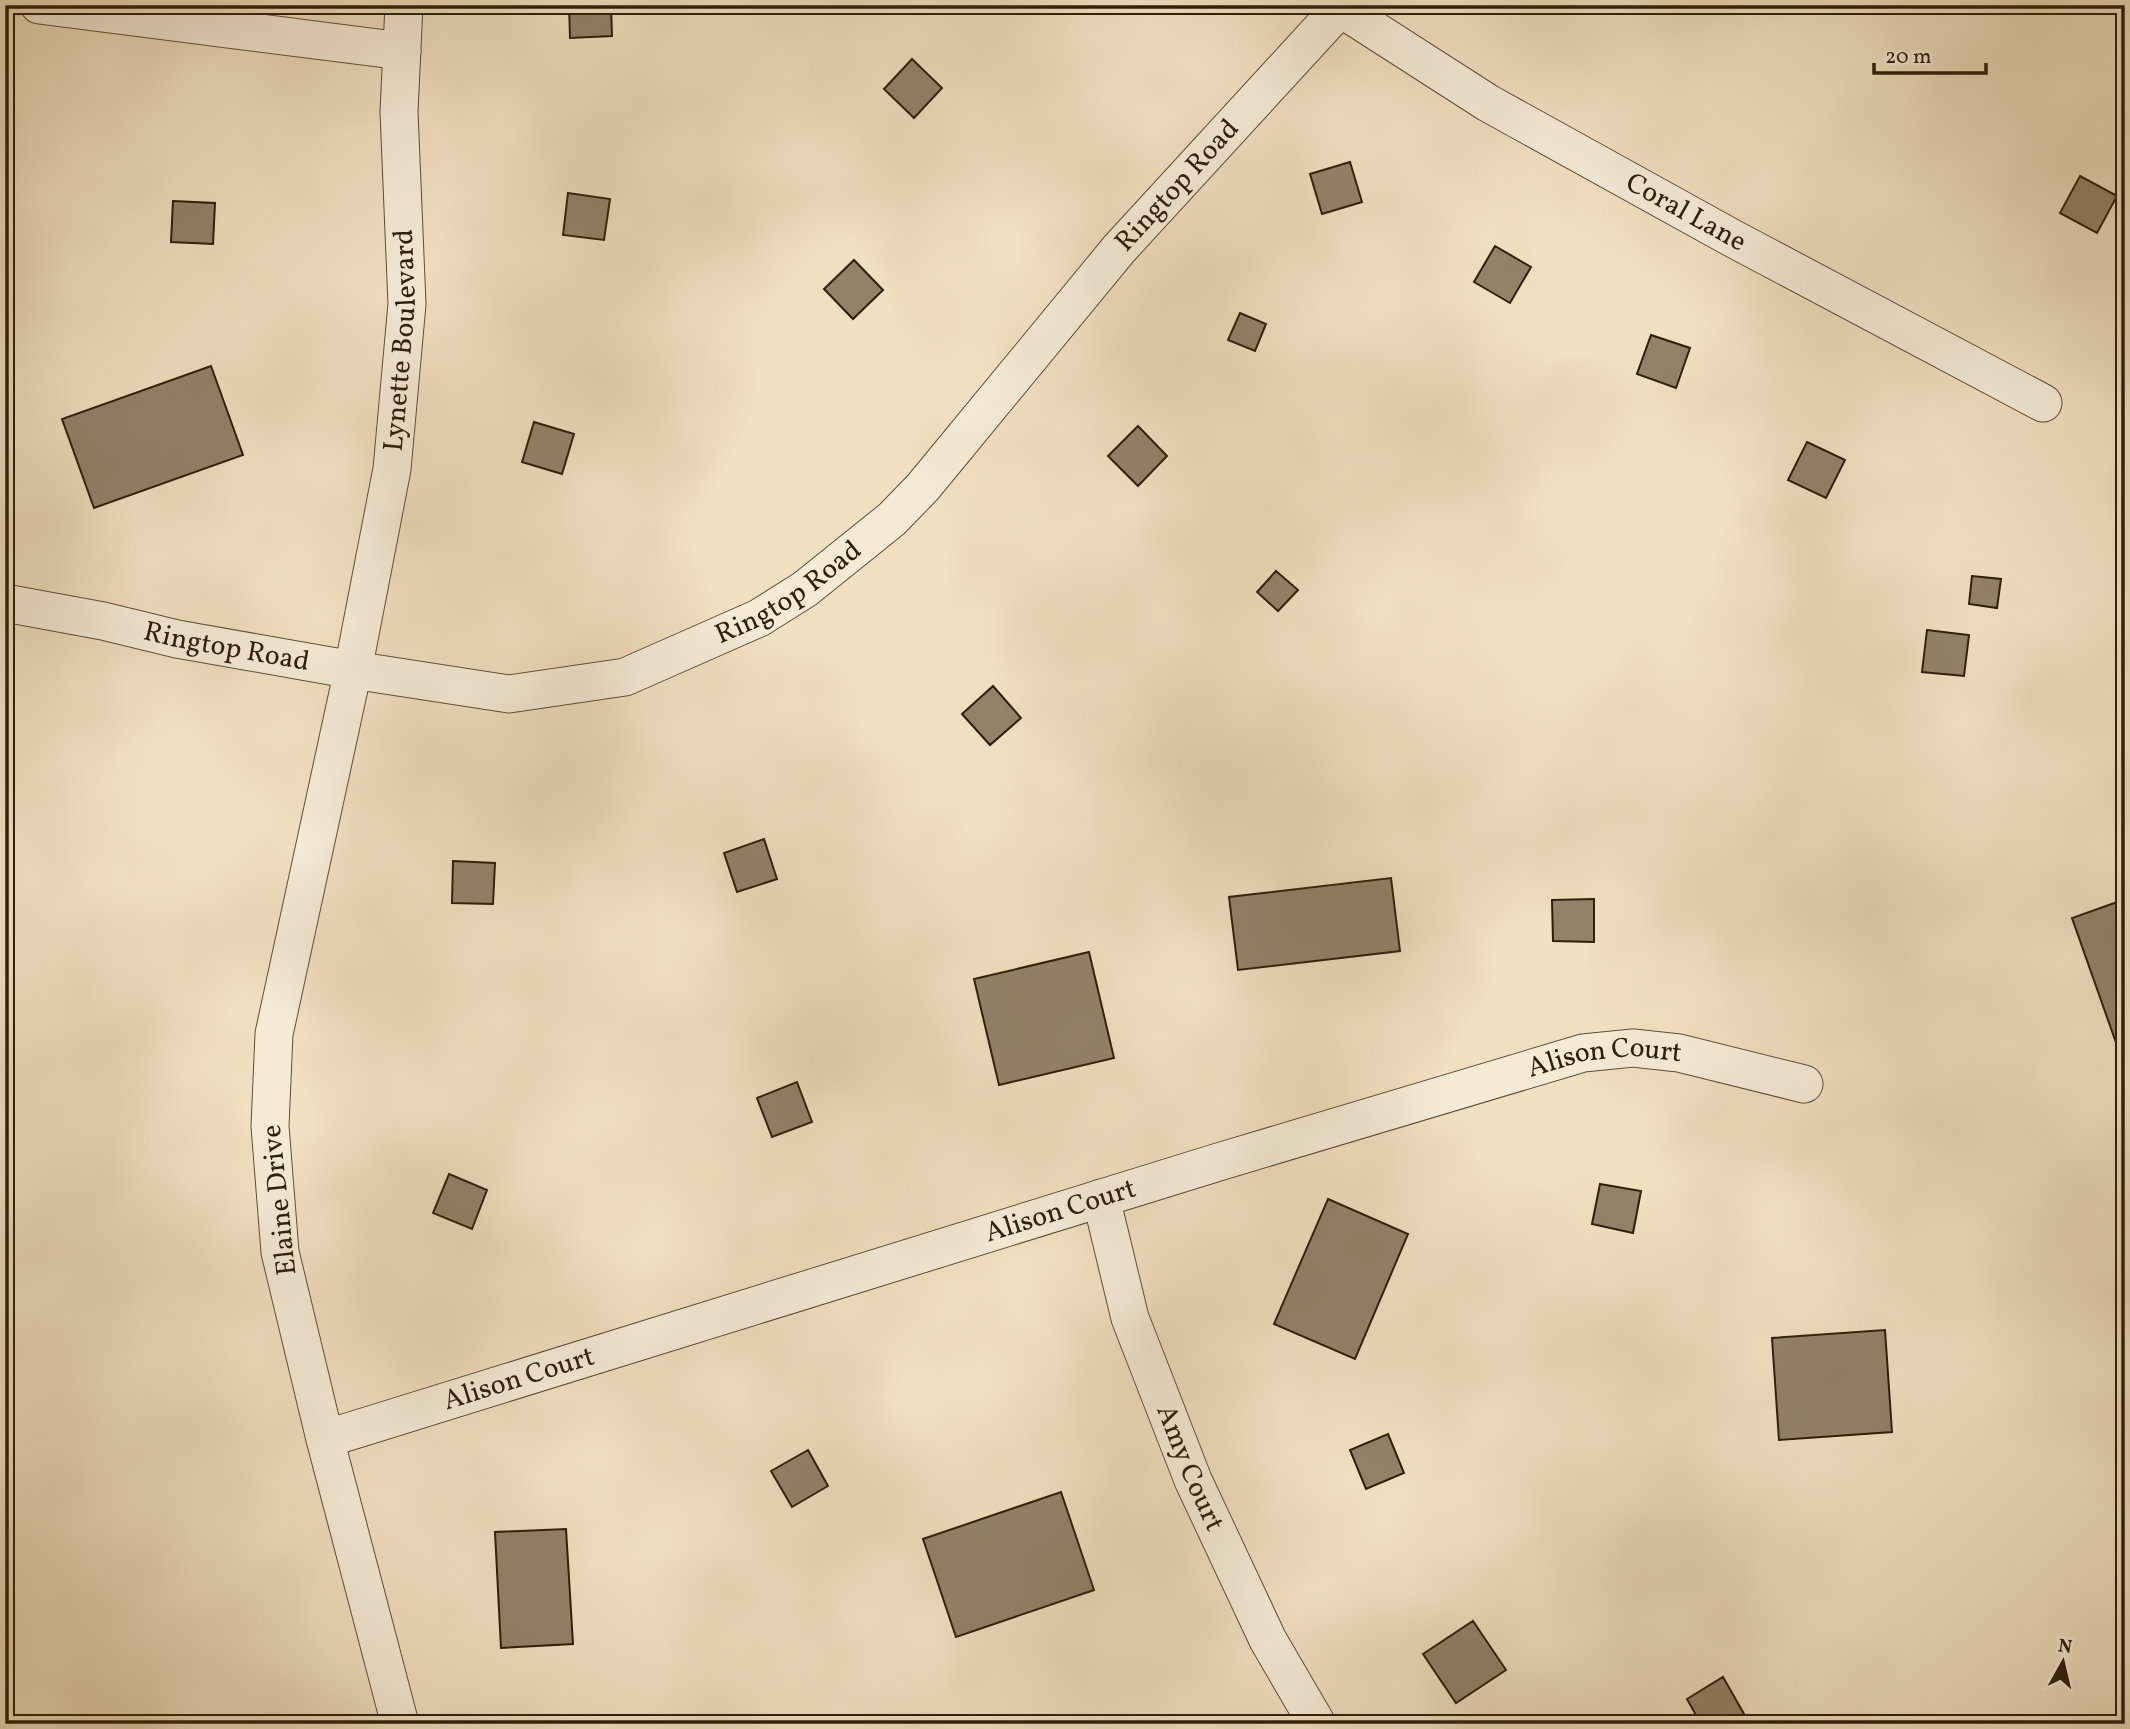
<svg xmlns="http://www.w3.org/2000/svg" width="2130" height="1729" viewBox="0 0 2130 1729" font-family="Vollkorn,serif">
	<rect width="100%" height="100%" fill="#f0dfc0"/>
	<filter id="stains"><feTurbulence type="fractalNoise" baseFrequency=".00286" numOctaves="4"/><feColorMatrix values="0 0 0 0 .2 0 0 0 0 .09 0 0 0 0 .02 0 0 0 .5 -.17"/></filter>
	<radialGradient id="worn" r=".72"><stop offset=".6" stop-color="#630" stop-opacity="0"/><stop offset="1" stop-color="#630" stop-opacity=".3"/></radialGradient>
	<path fill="#938269" stroke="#2f1e0a" stroke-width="2" d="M569,5h42l1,31 -42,2z
		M912,59l30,29 -28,30 -30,-29z
		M1350,162l12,40 -40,12 -12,-40z
		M2080,176l37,20 -20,37 -37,-20z
		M568,193l42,6 -6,41 -41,-5z
		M173,201l42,2 -2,41 -42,-2z
		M1495,246l36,21 -21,36 -36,-21z
		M854,260l29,30 -30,29 -29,-30z
		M1240,313l26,11 -11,27 -27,-11z
		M1651,335l39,13 -14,40 -39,-14z
		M211,366l32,89 -149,53 -32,-89z
		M534,422l40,12 -12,40 -40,-12z
		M1138,426l29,30 -29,30 -30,-30z
		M1807,442l38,18 -19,38 -38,-18z
		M1276,571l22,19 -20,21 -21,-19z
		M1972,576l29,3 -4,29 -28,-4z
		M1927,630l42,5 -5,41 -42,-4z
		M993,686l28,32 -31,27 -28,-31z
		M764,839l13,40 -40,13 -13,-39z
		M453,861l42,2 -2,41 -41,-1z
		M1391,878l9,73 -162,19 -9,-73z
		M1594,899v43l-41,-1 -1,-41z
		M2123,900l2,152 -5,2 -48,-136z
		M1089,952l25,106 -115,27 -25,-106z
		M797,1082l15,40 -40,15 -15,-39z
		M449,1174l38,16 -15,39 -39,-16z
		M1600,1184l41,7 -8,42 -41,-9z
		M1328,1199l80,35 -53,125 -81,-35z
		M1885,1330l7,102 -113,8 -7,-102z
		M1388,1434l16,39 -38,16 -16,-39z
		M808,1450l20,36 -36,21 -21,-36z
		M1061,1492l33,98 -138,47 -33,-98z
		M566,1529l7,115 -72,4 -6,-116z
		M1473,1621l33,49 -50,33 -33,-49z
		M1723,1677l21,37 -17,10h-26l-14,-25z"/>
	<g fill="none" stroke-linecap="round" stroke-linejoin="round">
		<g stroke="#5f4e38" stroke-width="39">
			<g id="minor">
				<path d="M39,5l363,46"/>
				<path id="s1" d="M1340,8l148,95 244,135 311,165"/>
				<path id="s2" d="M5,603l98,18 74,18 176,31 156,24 116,-17 134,-59 46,-29 87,-70 31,-32 196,-238 224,-244"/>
				<path id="s3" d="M1101,1198l29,120 63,162 75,160 49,84"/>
				<path id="s4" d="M325,1439l890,-276 368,-110 50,-5 46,5 125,31"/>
				<path id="s5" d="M400,1724l-75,-285 -45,-187 -10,-126 4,-92 79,-364 39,-201 15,-165 -8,-192 5,-107"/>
			</g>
		</g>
		<use href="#minor" stroke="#f5ead6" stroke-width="37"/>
	</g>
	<g text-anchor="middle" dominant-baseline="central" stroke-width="5" stroke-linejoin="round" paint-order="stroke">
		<g font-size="28" fill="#2f1e0a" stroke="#f5ead6">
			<text stroke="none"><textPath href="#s2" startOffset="1381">Ringtop Road</textPath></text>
			<text stroke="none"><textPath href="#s1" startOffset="402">Coral Lane</textPath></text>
			<text stroke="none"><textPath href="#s5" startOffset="1412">Lynette Boulevard</textPath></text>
			<text stroke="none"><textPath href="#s2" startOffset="814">Ringtop Road</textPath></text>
			<text stroke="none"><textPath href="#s2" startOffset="226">Ringtop Road</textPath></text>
			<text stroke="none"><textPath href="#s4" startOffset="1337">Alison Court</textPath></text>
			<text transform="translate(280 1200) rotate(-96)">Elaine Drive</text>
			<text stroke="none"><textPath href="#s4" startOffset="770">Alison Court</textPath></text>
			<text stroke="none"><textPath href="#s4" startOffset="203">Alison Court</textPath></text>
			<text stroke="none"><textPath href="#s3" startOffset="285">Amy Court</textPath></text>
		</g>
	</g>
	<rect width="2130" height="1729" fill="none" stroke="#f0dfc0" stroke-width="28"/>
	<rect x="7" y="7" width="2116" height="1715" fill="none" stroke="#2f1e0a" stroke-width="3.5"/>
	<rect x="14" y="14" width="2102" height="1701" fill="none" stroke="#2f1e0a" stroke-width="2"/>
	<g transform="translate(2063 1662) rotate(8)" stroke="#f5ead6" stroke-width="5" paint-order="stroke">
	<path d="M0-5L12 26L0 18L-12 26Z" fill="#2f1e0a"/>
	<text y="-10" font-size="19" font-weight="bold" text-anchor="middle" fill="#2f1e0a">N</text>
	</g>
	<path d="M1874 63v10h112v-10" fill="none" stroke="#2f1e0a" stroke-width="3.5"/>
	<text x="1885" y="63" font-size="21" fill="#2f1e0a" stroke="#f5ead6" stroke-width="5" paint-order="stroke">20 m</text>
	<rect width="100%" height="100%" filter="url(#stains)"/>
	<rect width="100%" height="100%" fill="url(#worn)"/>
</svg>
